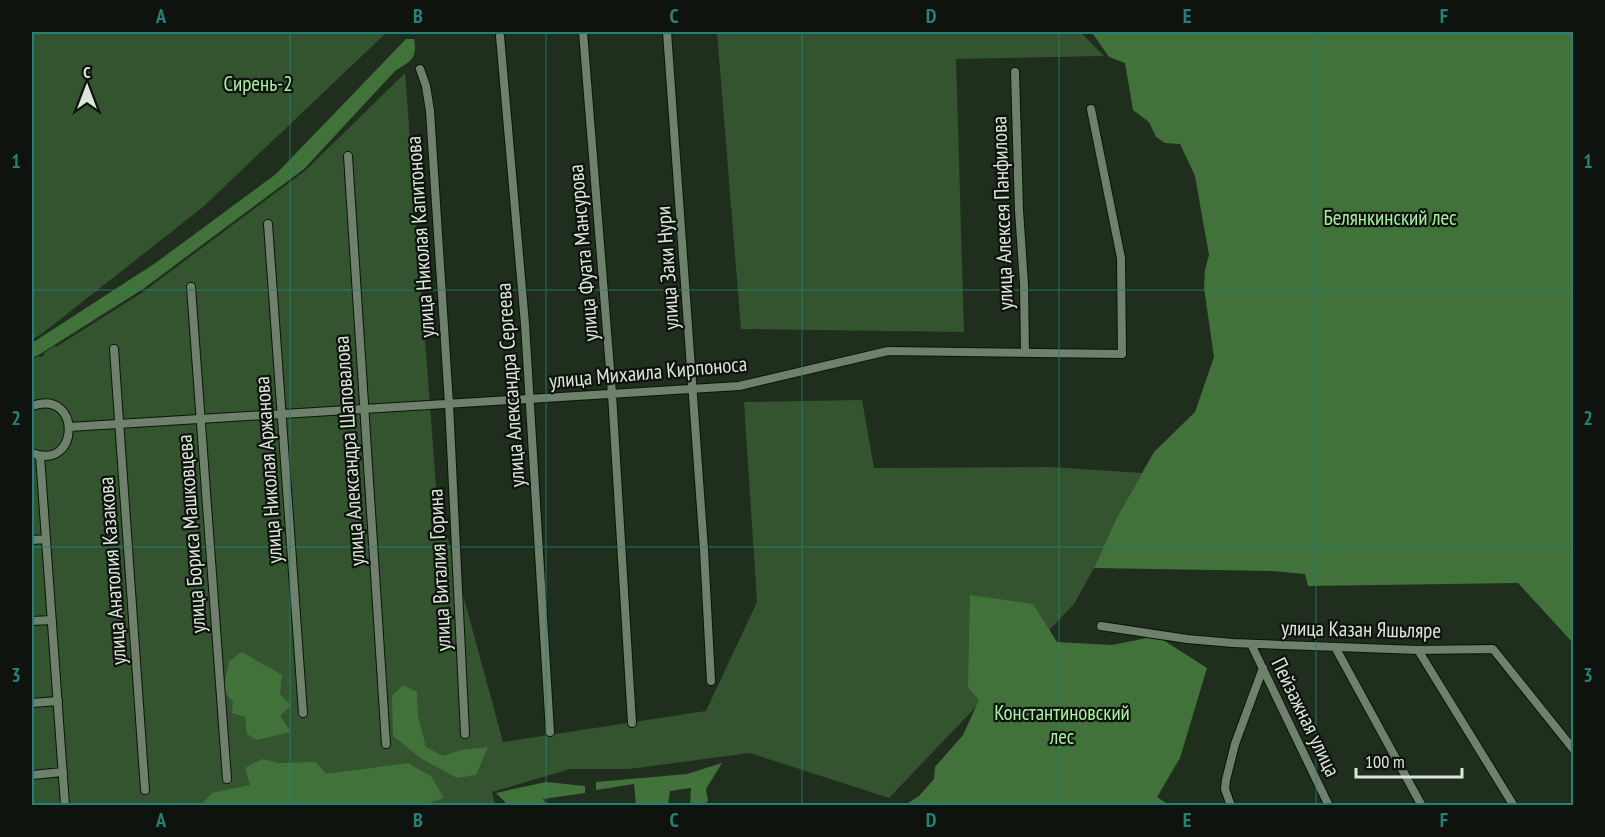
<svg xmlns="http://www.w3.org/2000/svg" width="1605" height="837" viewBox="0 0 1605 837" font-family="'PT Sans Narrow',sans-serif">
	<rect width="100%" height="100%" fill="#202e1e"/>
	<path fill="#33542f" d="M32,32h355l-184,175 -159,125 -12,8z
		M717,32h363l24,24 -148,3 8,273 -223,-3z
		M405,73l32,426 66,243 203,-31 51,-109 -13,-200 118,-2 12,68 176,-1 92,6 -26,46 -22,49 -20,36 -185,194 -139,-45 -121,16h-59l-78,23 3,13 -463,1v-446l6,-4 3,1 4,-3 -1,-1 10,-7 2,1 87,-55 163,-122z"/>
	<path fill="#40723a" d="M1093,32h480v611l-55,-60 -210,3 -3,-12 -33,-3 -178,-3 22,-49 38,-67 41,-40 19,-55 -10,-69 1,-18 4,-15 -14,-79 -15,-32 -15,-1 -9,-6 -7,-15 -16,-12 -8,-47 -16,-6 -16,-23z
		M406,39h8c4,20 -4,22 -19,32l-91,98 -161,120 -103,65 -8,4v-15l125,-81 119,-88z
		M970,595l63,9 24,38 55,3 45,-9 50,32 -27,90 -23,39 12,8 -260,1 -1,-3 11,-7 15,-17 1,-12 28,-32 16,-35 -11,-12z
		M242,652l40,23 -2,19 11,11 -11,11 11,16 -34,8 -10,-6 -2,-17 -13,-4 1,-11 -10,-12 6,-29z
		M403,685l14,7 1,24 8,31 17,9 18,-6 27,-3 -12,28 -19,3 -35,-19 -29,-23 -1,-40z
		M262,759l17,4 37,-1 10,12 82,-11 23,13 13,22 -23,8 -220,-1 11,-12 38,-8 -5,-17z
		M722,763l-16,26 2,12 -4,4h-14l1,-17 -21,3 -2,15 -32,-1 -2,-21 -38,6v-8l91,-8z
		M546,782l39,4v7l-42,6 4,7 -39,-1 -12,-12z"/>
	<g fill="none" stroke-linecap="round" stroke-linejoin="round">
		<g stroke="#091607" stroke-width="10">
			<path id="street" d="M583,32l29,362 20,329
				M667,32l37,518 7,131
				M500,36l25,288 25,408
				M420,69l6,17 4,25 19,293 16,330
				M1015,72l4,138 5,74 1,69
				M348,156l38,588
				M268,224l35,489
				M191,287l36,492
				M114,349l31,441
				M32,406c50,-18 48,66 0,47
				M69,427l670,-41 149,-35 234,3 -1,-96 -30,-149
				M40,456l25,349
				M32,540l14,-1
				M32,621l20,-1
				M1101,626l86,13 46,4 185,7 75,-1 81,101
				M1251,644l78,162
				M1335,647l87,159
				M1418,650l96,156
				M32,703l26,-2
				M32,775l31,-3
				M1231,806l-6,-17 1,-9 9,-36 28,-76"/>
		</g>
		<use href="#street" stroke="#6f806c" stroke-width="8"/>
	</g>
	<path fill="none" stroke="#248179" stroke-width="1.5" stroke-opacity="0.55" d="M290,32v774M546,32v774M802,32v774M1059,32v774M1316,32v774M32,290h1542M32,547h1542"/>
	<g text-anchor="middle" dominant-baseline="central" stroke-width="4.5" stroke-linejoin="round" paint-order="stroke">
		<g font-size="21" fill="#a8f19f" stroke="#0e140d">
			<text x="258" y="83">Сирень-2</text>
			<text x="1390" y="217">Белянкинский лес</text>
			<text x="1062" y="712">Константиновский<tspan x="1062" dy="24">лес</tspan></text>
		</g>
		<g font-size="21" fill="#dce6db" stroke="#0e140d">
			<text transform="translate(1002 213) rotate(-92)">улица Алексея Панфилова</text>
			<text transform="translate(420 237) rotate(-94)">улица Николая Капитонова</text>
			<text transform="translate(583 253) rotate(-95)">улица Фуата Мансурова</text>
			<text transform="translate(667 268) rotate(-94)">улица Заки Нури</text>
			<text transform="translate(648 372) rotate(-5)">улица Михаила Кирпоноса</text>
			<text transform="translate(510 385) rotate(-94)">улица Александра Сергеева</text>
			<text transform="translate(349 451) rotate(-94)">улица Александра Шаповалова</text>
			<text transform="translate(268 470) rotate(-94)">улица Николая Аржанова</text>
			<text transform="translate(191 534) rotate(-94)">улица Бориса Машковцева</text>
			<text transform="translate(439 570) rotate(-93)">улица Виталия Горина</text>
			<text transform="translate(112 571) rotate(-94)">улица Анатолия Казакова</text>
			<text transform="translate(1361 629) rotate(1)">улица Казан Яшьляре</text>
			<text transform="translate(1306 717) rotate(64)">Пейзажная улица</text>
		</g>
	</g>
	<rect width="1605" height="837" fill="none" stroke="#0e140d" stroke-width="66"/>
	<g transform="translate(87 87)" stroke="#0e140d" stroke-width="4.5" paint-order="stroke">
	<path d="M0-4.5L10 22L0 15L-10 22Z" fill="#dce6db"/>
	<text y="-9" font-size="16" font-weight="bold" text-anchor="middle" fill="#dce6db">С</text>
	</g>
	<path d="M1356 768v9h106v-9" fill="none" stroke="#dce6db" stroke-width="3"/>
	<text x="1365" y="768" font-size="18" fill="#dce6db" stroke="#0e140d" stroke-width="4.5" paint-order="stroke">100 m</text>
	<rect x="33" y="33" width="1539" height="771" fill="none" stroke="#248179" stroke-width="2"/>
	<g font-size="20" text-anchor="middle" font-weight="bold" fill="#248179">
		<text x="161" y="23">A</text>
		<text x="418" y="23">B</text>
		<text x="674" y="23">C</text>
		<text x="931" y="23">D</text>
		<text x="1187" y="23">E</text>
		<text x="1444" y="23">F</text>
		<text x="16" y="168">1</text>
		<text x="1588" y="168">1</text>
		<text x="16" y="425">2</text>
		<text x="1588" y="425">2</text>
		<text x="16" y="682">3</text>
		<text x="1588" y="682">3</text>
		<text x="161" y="827">A</text>
		<text x="418" y="827">B</text>
		<text x="674" y="827">C</text>
		<text x="931" y="827">D</text>
		<text x="1187" y="827">E</text>
		<text x="1444" y="827">F</text>
	</g>
</svg>
